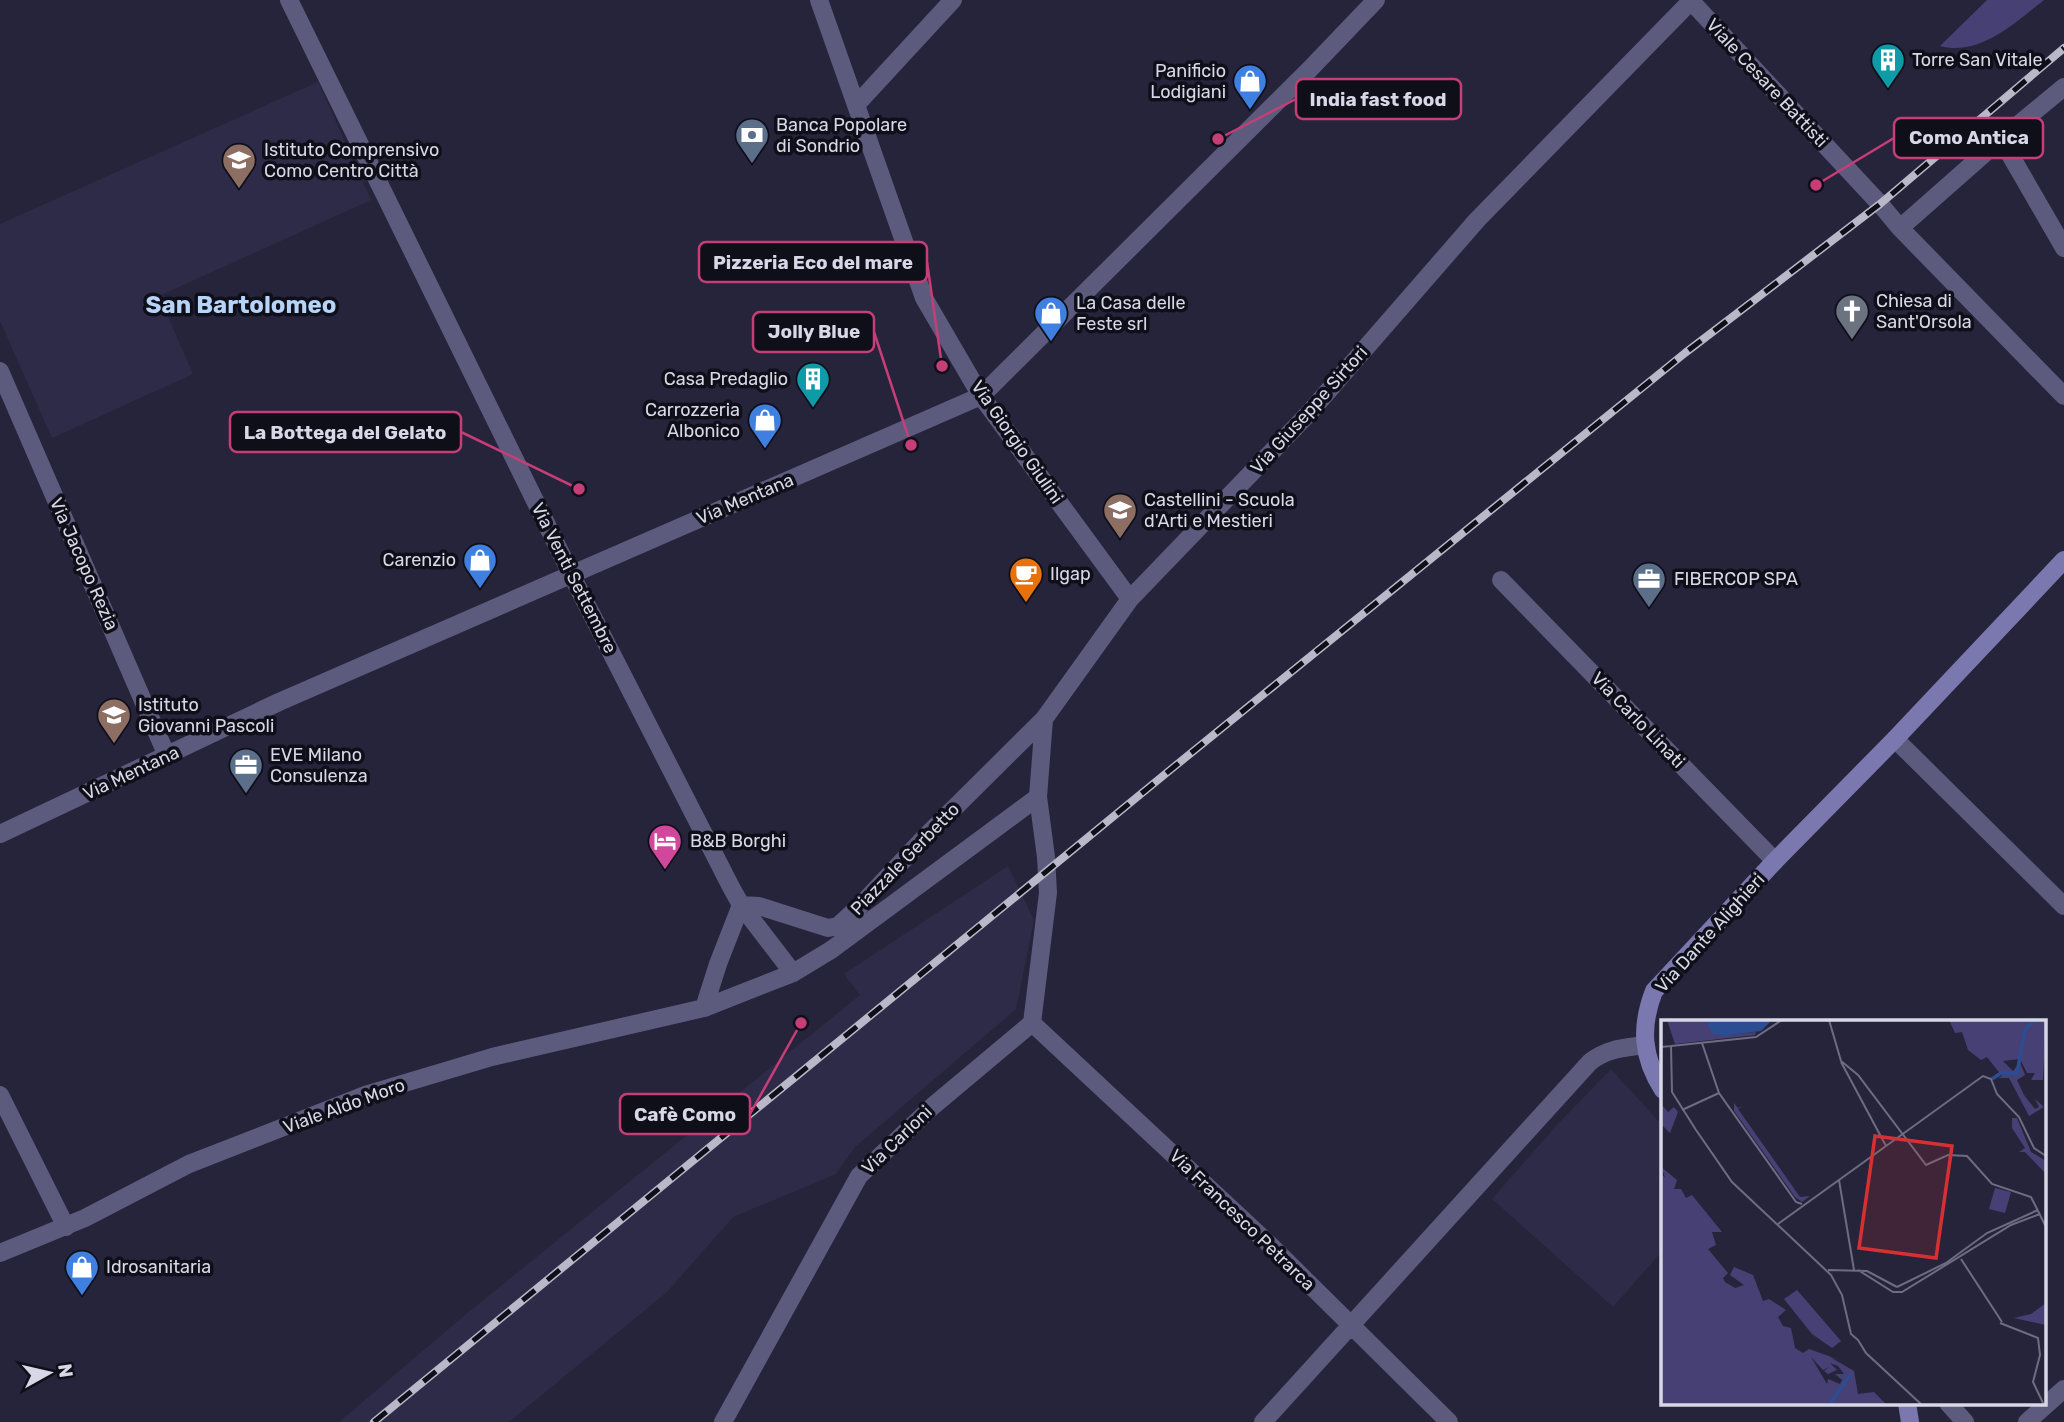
<svg xmlns="http://www.w3.org/2000/svg" width="2064" height="1422" viewBox="0 0 2064 1422" font-family="Rubik,sans-serif">
	<rect width="100%" height="100%" fill="#26243b"/>
	<path fill="#2e2b48" d="M318,82l53,118 -212,96 34,78 -141,64 -52,-117v-97z
		M1008,866l26,54 -18,89 -161,138 -19,27 -103,43 -66,75 -158,130h-170l126,-107 395,-320 -16,-21z
		M1611,1069l52,57v124l-50,57 -121,-108 64,-73z"/>
	<path fill="#474074" d="M1987,0h57c-28,22 -65,57 -104,46z"/>
	<g fill="none" stroke-linecap="round" stroke-linejoin="round">
		<path stroke="#5c5b7d" stroke-width="18" d="M289,0l282,574 160,313 10,18 52,68
			M819,0l105,298 57,98 149,203
			M857,104l96,-104
			M2001,139l63,109
			M0,371l167,385
			M1501,580l274,281
			M1895,739l169,167
			M0,834l279,-132 702,-306 329,-327 66,-69
			M741,905l18,1 69,22 10,-2 23,-21 63,-67 120,-119
			M704,1008l14,-44 23,-59
			M1032,1023l237,221 180,178
			M0,1095l66,132
			M0,1253l85,-35 104,-54 179,-70 124,-37 212,-49 89,-35 38,-23 207,-153
			M1948,1403l17,19
			M723,1422l136,-246 74,-70 99,-83 16,-130 -2,-36 -8,-60 6,-78 86,-120 179,-186 168,-193 214,-219
			M1263,1422l327,-360c17,-14 35,-14 55,-17
			M2027,1422l37,-33"/>
		<path stroke="#5c5b7d" stroke-width="18" d="M1690,0l190,204 20,24 164,168
			M1900,228l101,-89 63,-52"/>
		<path stroke="#7a78ae" stroke-width="18" d="M1663,1090c-21,-33 -23,-63 -9,-99l121,-130 120,-122 169,-179
			M1907,1403l3,19"/>
		<g stroke="#b9b8c9" stroke-width="8">
			<path id="rail" d="M374,1422l801,-656 510,-413 195,-149 184,-156"/>
		</g>
		<use href="#rail" stroke="#0f0f19" stroke-width="5" stroke-dasharray="16" stroke-linecap="butt"/>
	</g>
	<defs>
		<g id="building-pin" transform="scale(1.75)"><path d="M0 17L-7.5 6A9.5 9.5 0 1 1 7.5 6Z" fill="#0f9aa8" stroke="#0f0f19"/><path d="M-4-6H4V6H1V3H-1V6H-4ZM-2.5-4.3h1.7v1.8h-1.7ZM.8-4.3h1.7v1.8H.8ZM-2.5-1h1.7V.8h-1.7ZM.8-1h1.7V.8H.8Z" fill="#fff"/></g>
		<g id="shop-pin" transform="scale(1.75)"><path d="M0 17L-7.5 6A9.5 9.5 0 1 1 7.5 6Z" fill="#3f7fe0" stroke="#0f0f19"/><path d="M-5-2.5h2.3a2.7 3.5 0 0 1 5.4 0H5L5.5 6h-11ZM-1.5-2.5h3a1.5 2.3 0 0 0-3 0Z" fill="#fff"/></g>
		<g id="bank-pin" transform="scale(1.75)"><path d="M0 17L-7.5 6A9.5 9.5 0 1 1 7.5 6Z" fill="#5c6f8a" stroke="#0f0f19"/><path d="M-6-4H6V4H-6ZM0-2.3a2.3 2.3 0 1 0 0 4.6a2.3 2.3 0 1 0 0-4.6Z" fill="#fff"/></g>
		<g id="school-pin" transform="scale(1.75)"><path d="M0 17L-7.5 6A9.5 9.5 0 1 1 7.5 6Z" fill="#8d6e63" stroke="#0f0f19"/><path d="M0-5L7-2L0 1L-7-2ZM-4 1L0 2.5L4 1V4Q0 6-4 4Z" fill="#fff"/></g>
		<g id="church-pin" transform="scale(1.75)"><path d="M0 17L-7.5 6A9.5 9.5 0 1 1 7.5 6Z" fill="#6b7280" stroke="#0f0f19"/><path d="M-1.2-6h2.4v3.5h3.3v2.4h-3.3V6h-2.4V-.1h-3.3v-2.4h3.3Z" fill="#fff"/></g>
		<g id="cafe-pin" transform="scale(1.75)"><path d="M0 17L-7.5 6A9.5 9.5 0 1 1 7.5 6Z" fill="#e8710a" stroke="#0f0f19"/><path d="M-5.5-4.5H6V0H3Q3 3.5 0 3.5H-2.5Q-5.5 3.5-5.5 0ZM3-3.2v2h1.7v-2ZM-6 4.5H4V6H-6Z" fill="#fff"/></g>
		<g id="office-pin" transform="scale(1.75)"><path d="M0 17L-7.5 6A9.5 9.5 0 1 1 7.5 6Z" fill="#5c6f8a" stroke="#0f0f19"/><path d="M-6-3h4V-5.5h4V-3h4V5H-6ZM-1-4.5V-3h2v-1.5ZM-6 0V1H6V0Z" fill="#fff"/></g>
		<g id="hotel-pin" transform="scale(1.75)"><path d="M0 17L-7.5 6A9.5 9.5 0 1 1 7.5 6Z" fill="#d1479c" stroke="#0f0f19"/><path d="M-6-4.5h1.5V1H6V5H4.5V3h-9V5H-6ZM-4 0a1.8 1.8 0 1 1 3.6 0ZM.5 0V-2.5h3Q6-2.5 6 0Z" fill="#fff"/></g>
	</defs>
	<g fill-rule="evenodd">
		<use href="#building-pin" x="1888" y="60"/>
		<use href="#shop-pin" x="1250" y="81"/>
		<use href="#bank-pin" x="752" y="135"/>
		<use href="#school-pin" x="239" y="160"/>
		<use href="#church-pin" x="1852" y="311"/>
		<use href="#shop-pin" x="1051" y="313"/>
		<use href="#building-pin" x="813" y="379"/>
		<use href="#shop-pin" x="765" y="420"/>
		<use href="#school-pin" x="1120" y="510"/>
		<use href="#shop-pin" x="480" y="560"/>
		<use href="#cafe-pin" x="1026" y="574"/>
		<use href="#office-pin" x="1649" y="579"/>
		<use href="#school-pin" x="114" y="715"/>
		<use href="#office-pin" x="246" y="765"/>
		<use href="#hotel-pin" x="665" y="841"/>
		<use href="#shop-pin" x="82" y="1267"/>
	</g>
	<g text-anchor="middle" dominant-baseline="central" stroke-width="7" stroke-linejoin="round" paint-order="stroke">
		<g font-size="18" fill="#d8d7e7" stroke="#0f0f19" text-anchor="start">
			<text x="1912" y="60">Torre San Vitale</text>
			<text x="1226" y="71" text-anchor="end">Panificio<tspan x="1226" dy="21">Lodigiani</tspan></text>
			<text x="776" y="125">Banca Popolare<tspan x="776" dy="21">di Sondrio</tspan></text>
			<text x="264" y="150">Istituto Comprensivo<tspan x="264" dy="21">Como Centro Città</tspan></text>
			<text x="1876" y="301">Chiesa di<tspan x="1876" dy="21">Sant'Orsola</tspan></text>
			<text x="1076" y="303">La Casa delle<tspan x="1076" dy="21">Feste srl</tspan></text>
			<text x="788" y="379" text-anchor="end">Casa Predaglio</text>
			<text x="740" y="410" text-anchor="end">Carrozzeria<tspan x="740" dy="21">Albonico</tspan></text>
			<text x="1144" y="500">Castellini - Scuola<tspan x="1144" dy="21">d'Arti e Mestieri</tspan></text>
			<text x="456" y="560" text-anchor="end">Carenzio</text>
			<text x="1050" y="574">Ilgap</text>
			<text x="1674" y="579">FIBERCOP SPA</text>
			<text x="138" y="705">Istituto<tspan x="138" dy="21">Giovanni Pascoli</tspan></text>
			<text x="270" y="755">EVE Milano<tspan x="270" dy="21">Consulenza</tspan></text>
			<text x="690" y="841">B&amp;B Borghi</text>
			<text x="106" y="1267">Idrosanitaria</text>
		</g>
		<g font-size="18" fill="#d8d7e7" stroke="#0f0f19">
			<text transform="translate(1767 83) rotate(47)">Viale Cesare Battisti</text>
			<text transform="translate(1309 410) rotate(-48)">Via Giuseppe Sirtori</text>
			<text transform="translate(1017 442) rotate(55)">Via Giorgio Giulini</text>
			<text transform="translate(745 499) rotate(-23)">Via Mentana</text>
			<text transform="translate(84 564) rotate(66)">Via Jacopo Rezia</text>
			<text transform="translate(574 578) rotate(63)">Via Venti Settembre</text>
			<text transform="translate(1638 720) rotate(46)">Via Carlo Linati</text>
			<text transform="translate(131 773) rotate(-25)">Via Mentana</text>
			<text transform="translate(905 859) rotate(-46)">Piazzale Gerbetto</text>
			<text transform="translate(1710 933) rotate(-48)">Via Dante Alighieri</text>
			<text transform="translate(344 1106) rotate(-20)">Viale Aldo Moro</text>
			<text transform="translate(897 1140) rotate(-44)">Via Carloni</text>
			<text transform="translate(1242 1220) rotate(44)">Via Francesco Petrarca</text>
		</g>
		<g font-size="24" font-weight="bold" fill="#b6d3f8" stroke="#0f0f19">
			<text x="241" y="305">San Bartolomeo</text>
		</g>
	</g>
	<g transform="translate(1661 1020)">
		<rect width="385" height="385" fill="#26243b"/>
		<path d="M6,0h44l-4,4 22,11 27,-3 -1,3 -80,9zM288,0h97l-3,60h-12l4,-7h-8l-7,-14 -17,2 10,10 7,-9 5,13 -8,5 7,15 11,14 4,-2 -4,-8 9,8 -15,9 -20,-38h-11l4,-2 -15,-19 -6,3 -13,-10 -6,-18 -7,1zM73,83l4,5 6,-2 -6,3 62,88 10,-1 -8,6 -7,-5 -61,-86zM0,84l7,8 6,-5 4,5 -8,21 -9,-9zM351,98h5l14,34 15,9v13l-21,-22h-6l6,-4 -13,-20zM0,147l16,13 -3,9h7l5,9 6,-3 30,37h-10l4,13 -8,4 20,24 -5,5 2,4 10,6 9,-3 -14,-10 4,-8 19,8 10,26 6,-2 17,11 -8,7 5,9 8,2 4,20 8,5 6,-4 31,11 -10,-3 24,14 4,23 16,-2 13,13h-226v-230l4,2zM150,337l12,13 6,-3 -5,4 4,3 9,-4 -7,-7 8,3 6,8h-9l7,6 -2,4 -12,-5 -1,5zM334,168l16,4 -6,21 -16,-4zM136,270l44,51 -9,7 -20,-14 -28,-35zM385,283v22l-32,-7 17,-4z" fill="#474074" fill-rule="evenodd"/>
		<path d="M44,0l6,1 61,-1 -11,11 -38,5 -11,-3z" fill="#2b4e93"/>
		<path fill="none" stroke="#2b4e93" stroke-width="3.5" d="M60,11l27,-11M331,59l9,-6h16l8,-43 9,-10M168,385l22,-31"/>
		<path fill="none" stroke="#6d6c80" stroke-width="2" d="M168,0l12,41 17,14 68,90 22,-10 19,1 25,28 39,13 15,30M41,23l17,50 77,109 6,2M10,26l85,-9 26,-17M0,27l10,-1 1,46 24,38 36,52 99,93 11,20 9,39 7,6M180,42l45,84M21,90l37,-17M178,160l15,90M117,204l205,-148 8,3 6,15 22,23 15,31 12,8M300,239l41,63M167,250l39,1 30,16M197,250l35,22h9l109,-67 29,-11M236,267l49,-24 41,-30 51,-23M339,303l38,15 2,17 -7,27 11,23M197,320l8,13 56,52"/>
		<path fill="#d63132" fill-opacity="0.15" stroke="#d63132" stroke-width="3.5" d="M214,116l77,10 -16,112 -77,-10z"/>
		<rect width="385" height="385" fill="none" stroke="#d8d7e7" stroke-width="3.5"/>
	</g>
	<path fill="none" stroke="#c63e77" stroke-width="2.5" d="M1218 139L1296 99M1816 185L1894 138M942 366L927 262M911 445L874 332M579 489L461 432M801 1023L750 1114"/>
	<g fill="#c63e77" stroke="#0f0f19" stroke-width="2.5">
		<circle cx="1218" cy="139" r="7"/>
		<circle cx="1816" cy="185" r="7"/>
		<circle cx="942" cy="366" r="7"/>
		<circle cx="911" cy="445" r="7"/>
		<circle cx="579" cy="489" r="7"/>
		<circle cx="801" cy="1023" r="7"/>
	</g>
	<g fill="#0f0f19" stroke="#c63e77" stroke-width="2.5">
		<rect x="1296" y="79" width="165" height="40" rx="7"/>
		<rect x="1894" y="118" width="149" height="40" rx="7"/>
		<rect x="699" y="242" width="228" height="40" rx="7"/>
		<rect x="753" y="312" width="121" height="40" rx="7"/>
		<rect x="230" y="412" width="231" height="40" rx="7"/>
		<rect x="620" y="1094" width="130" height="40" rx="7"/>
	</g>
	<g font-size="19" text-anchor="middle" font-weight="bold" fill="#d8d7e7">
		<text x="1378" y="106">India fast food</text>
		<text x="1969" y="144">Como Antica</text>
		<text x="813" y="269">Pizzeria Eco del mare</text>
		<text x="814" y="338">Jolly Blue</text>
		<text x="345" y="439">La Bottega del Gelato</text>
		<text x="685" y="1121">Cafè Como</text>
	</g>
	<g transform="translate(49 1373) rotate(82)" stroke="#0f0f19" stroke-width="5" paint-order="stroke">
	<path d="M0-5L12 26L0 18L-12 26Z" fill="#d8d7e7"/>
	<text y="-10" font-size="19" font-weight="bold" text-anchor="middle" fill="#d8d7e7">N</text>
	</g>
</svg>
